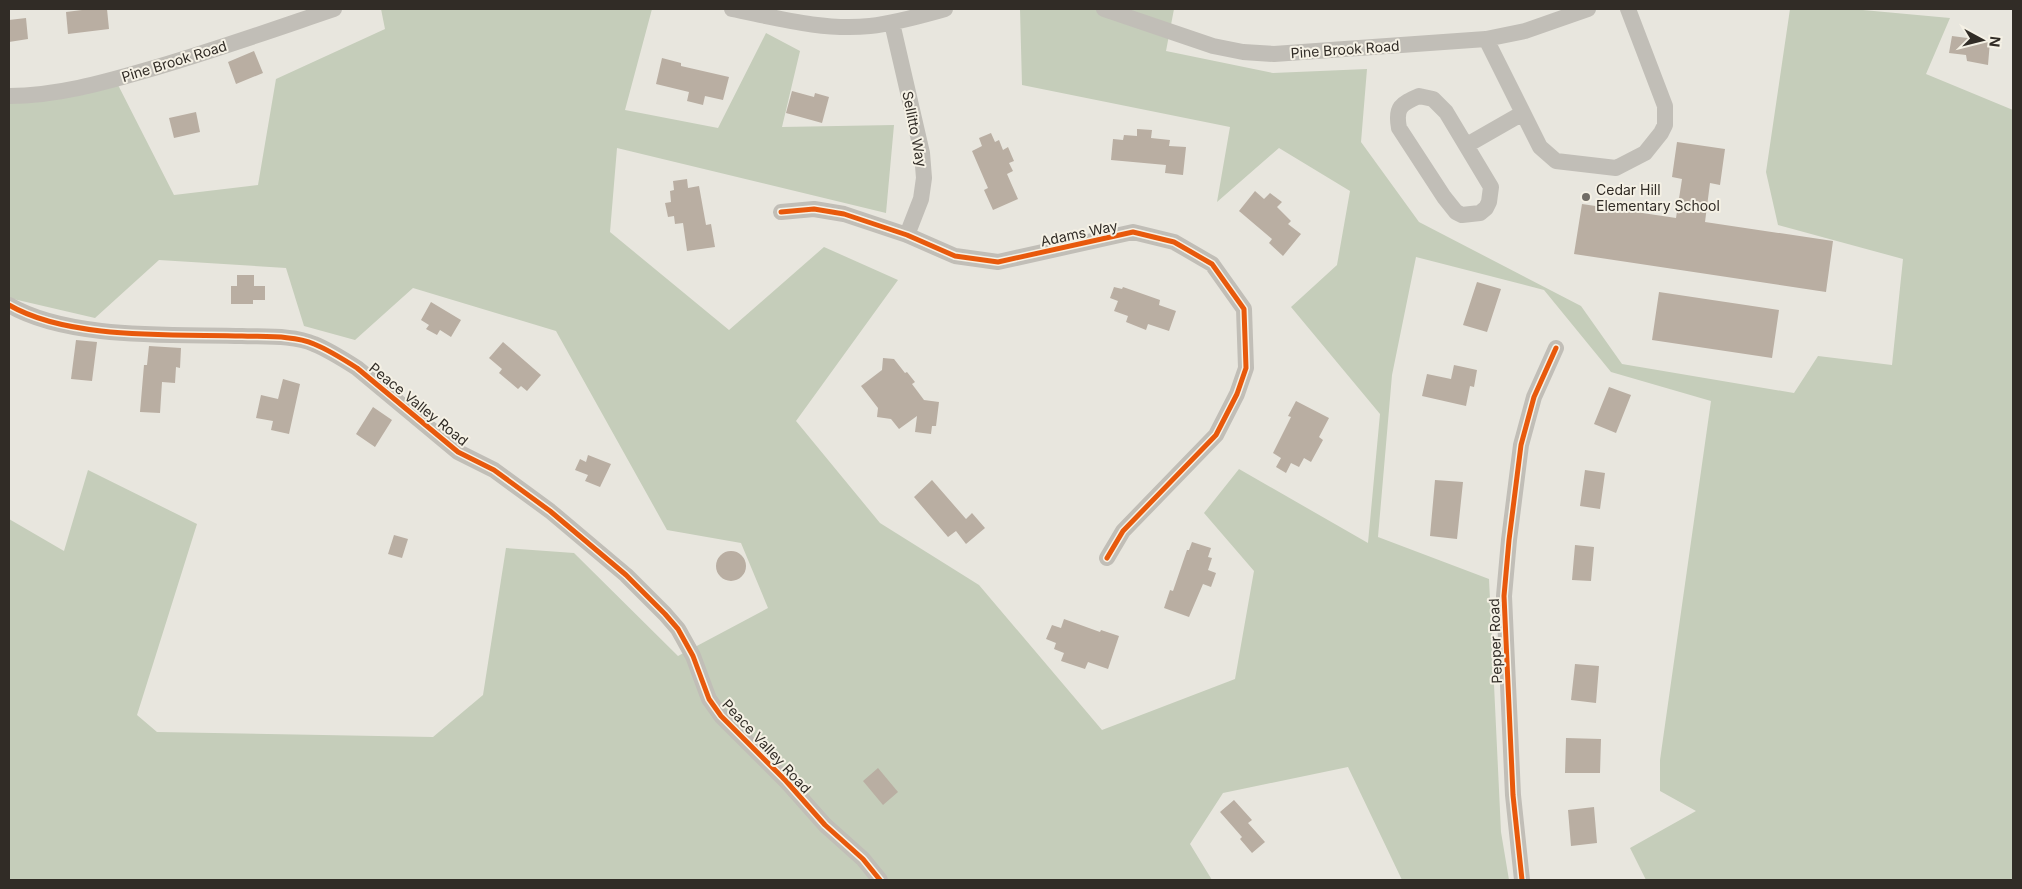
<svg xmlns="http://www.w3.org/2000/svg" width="2022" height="889" viewBox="0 0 2022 889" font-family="Inter,sans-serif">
	<rect width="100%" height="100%" fill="#e8e6de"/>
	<path fill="#c5cdba" d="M381,9h271l-27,101 93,18 48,-95 34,18 -18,76 112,-2 -8,88 -269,-65 -7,84 119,98 95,-83 74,33 -102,141 84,102 99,62 123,145 133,-51 19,-108 -50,-58 35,-44 129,74 12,-129 -89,-107 46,-42 13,-74 -71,-43 -62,54 13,-75 -208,-42 -2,-76h154l-8,42 107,22 94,-4 -6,73 58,80 162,84 41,58 172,29 24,-37 74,9 11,-106 -125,-34 -12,-53 24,-163h62l98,9 -24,56 87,36v770h-367l-16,-32 66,-37 -36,-20v-31l51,-359 -100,-29 -67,-82 -128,-33 -24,118 -14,162 111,42 12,253 8,48h-107l-54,-113 -125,26 -33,51 22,36h-1203v-361l55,32 24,-81 109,54 -60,191 20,17 276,5 50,-42 23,-147 68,5 104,103 90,-48 -27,-65 -74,-13 -111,-199 -143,-43 -58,52 -51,-14 -18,-58 -127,-8 -64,58 -86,-20v-199l107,-18 58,114 84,-10 18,-106 109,-50z"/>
	<path fill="#b9aea2" d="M90,9h17l2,20 -41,5 -2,-22z
		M26,18l2,21 -19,3v-22z
		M1952,36l38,5 -2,24 -21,-4 -1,-6 -17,-2z
		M254,51l9,22 -27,11 -8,-22z
		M662,58l19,5v3l48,11 -6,23 -18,-4 -2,9 -16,-4 2,-9 -33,-8z
		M792,91l22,6 1,-4 14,4 -7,26 -36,-10z
		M196,112l4,20 -26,6 -5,-20z
		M1137,129l15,1 -1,8 19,2 -1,6 17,1 -3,28 -18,-2 1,-8 -55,-5 2,-21 10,1 1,-5 13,1z
		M991,133l4,9 4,-2 4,10 5,-3 6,14 -5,2 4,8 -6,3 11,25 -25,11 -9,-20 4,-2 -16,-37 10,-5 -3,-8z
		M1677,142l48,7 -5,36 -10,-2 -5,39 128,19 -7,51 -252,-38 8,-50 94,14 6,-39 -10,-2z
		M687,179l1,9 11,-2 7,39 5,-1 4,23 -28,4 -4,-28 -8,1 -1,-8 -6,1 -3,-14 6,-1 -1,-11 4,-1 -1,-9z
		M1255,191l9,8 6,-6 12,9 -5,5 14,14 -3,3 13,10 -18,22 -14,-13 3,-4 -33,-28z
		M237,275h17v11h11v14h-12v4h-22v-18h6z
		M1477,282l24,7 -14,43 -24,-7z
		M1114,287l8,2 1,-2 37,13 -1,5 17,6 -7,20 -21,-7 -2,6 -20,-8 2,-6 -14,-5 4,-10 -8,-3z
		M1659,292l120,18 -7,48 -120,-18z
		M431,302l30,18 -10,17 -11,-7 -3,5 -11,-6 3,-4 -8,-5z
		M76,340l21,2 -5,39 -21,-2z
		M503,342l38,33 -14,16 -6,-5 -3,3 -19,-16 3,-4 -13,-11z
		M149,346l32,2 -1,20 -4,-1 -1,16 -13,-1 -2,31 -20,-1 4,-47h3z
		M883,358l11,1 11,14 2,-1 8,10 -3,2 12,16 15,2 -3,24h-4l-1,8 -16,-2 2,-16 -18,13 -8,-10 -14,-2 1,-9 -17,-22 21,-16z
		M1454,365l23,5 -3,17 -4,-1 -4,20 -44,-10 5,-22 24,5z
		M283,379l17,5 -11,50 -18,-4 2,-9 -17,-3 5,-23 17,4z
		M1609,387l22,8 -15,38 -22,-9z
		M1296,401l33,17 -10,19 4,3 -12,22 -7,-4 -5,9 -8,-4 -5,10 -10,-6 5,-9 -8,-5 18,-36 -3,-1z
		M373,407l19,13 -17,27 -19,-13z
		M588,455l23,9 -11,23 -15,-6 3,-6 -13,-5 5,-11 6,3z
		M1585,470l20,3 -5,36 -20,-3z
		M932,480l34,39 6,-6 13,15 -19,16 -10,-13 -8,6 -34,-40z
		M1435,480l28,2 -6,57 -27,-3z
		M394,535l14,4 -6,19 -14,-4z
		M1192,542l19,6 -3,9 4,1 -4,12 8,3 -5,14 -8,-3 -14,33 -25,-9 6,-18 3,1 14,-41h2z
		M1575,545l19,2 -3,34 -19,-1z
		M716 566a15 15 0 1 1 30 0a15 15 0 1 1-30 0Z
		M1064,619l36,13 1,-2 18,6 -11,33 -20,-7 -3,7 -24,-8 3,-8 -10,-4 2,-6 -10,-4 6,-14 9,3z
		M1575,664l24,2 -3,37 -25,-3z
		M1566,738l35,1 -1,34h-35z
		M878,768l20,24 -15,13 -20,-24z
		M1234,800l18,20 -4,3 17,19 -13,11 -12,-14 2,-2 -22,-25z
		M1594,807l3,36 -26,3 -3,-36z"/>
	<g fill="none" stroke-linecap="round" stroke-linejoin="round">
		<path stroke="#c1beb7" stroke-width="16" d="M732,9c45,9 92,22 138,17 26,-3 50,-10 75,-17
			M1104,9l109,37 30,6 31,2 212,-15 39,-8 63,-22
			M892,23l30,130 2,25 -3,21 -14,36
			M1486,39l54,108 16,14 60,7 29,-15 16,-20 4,-8v-19l-37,-97
			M9,96c47,0 93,-13 138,-26 63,-18 125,-40 187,-61
			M1419,96l14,3 13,13 45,75 -2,15 -3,6 -6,5 -18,2 -6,-3 -12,-15 -45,-69c-4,-21 2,-24 20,-32z
			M1467,145l56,-32
			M781,212l33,-3 30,5 63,21 48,21 43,6 135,-30 41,10 38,22 32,45 2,59 -9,26 -21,41 -93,96 -16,27
			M9,305c60,35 164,29 233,31 21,1 52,-1 72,8 15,6 29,15 43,24l101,84 36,18 56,41 76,64 39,39 13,15 15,27 16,43 12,17 65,65 39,44 38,34 17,21
			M1522,880l-9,-85 -9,-199 5,-56 12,-95 13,-48 22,-49"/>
		<g stroke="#f5f1e5" stroke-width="8">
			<path id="cycleway" d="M781,212l33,-3 30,5 63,21 48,21 43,6 135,-30 41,10 38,22 32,45 2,59 -9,26 -21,41 -93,96 -16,27
				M9,305c60,35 164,29 233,31 21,1 52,-1 72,8 15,6 29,15 43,24l101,84 36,18 56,41 76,64 39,39 13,15 15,27 16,43 12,17 65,65 39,44 38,34 17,21
				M1522,880l-9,-85 -9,-199 5,-56 12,-95 13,-48 22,-49"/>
		</g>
		<use href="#cycleway" stroke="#e8590c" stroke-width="5"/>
	</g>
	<circle fill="#716d66" stroke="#f5f1e5" stroke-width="2" cx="1586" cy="197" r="5"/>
	<g text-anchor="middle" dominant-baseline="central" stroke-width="4" stroke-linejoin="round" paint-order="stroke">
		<g font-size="14" fill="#312c26" stroke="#f5f1e5">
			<text transform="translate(1345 49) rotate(-4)">Pine Brook Road</text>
			<text transform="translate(174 61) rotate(-17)">Pine Brook Road</text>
			<text transform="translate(915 129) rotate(79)">Sellitto Way</text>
			<text transform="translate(1079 233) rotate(-12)">Adams Way</text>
			<text transform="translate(419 404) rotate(39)">Peace Valley Road</text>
			<text transform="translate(1495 641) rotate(-92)">Pepper Road</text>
			<text transform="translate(767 746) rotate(47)">Peace Valley Road</text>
		</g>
		<g font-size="14" fill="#312c26" stroke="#f5f1e5" text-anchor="start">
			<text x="1596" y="189">Cedar Hill<tspan x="1596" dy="16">Elementary School</tspan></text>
		</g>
	</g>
	<rect width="2022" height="889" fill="none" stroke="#312c26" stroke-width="20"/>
	<g transform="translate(1982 40) rotate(97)" stroke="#f5f1e5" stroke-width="4" paint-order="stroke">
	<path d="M0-4L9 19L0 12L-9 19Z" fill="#312c26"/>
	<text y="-8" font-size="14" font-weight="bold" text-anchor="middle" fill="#312c26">N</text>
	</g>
</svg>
